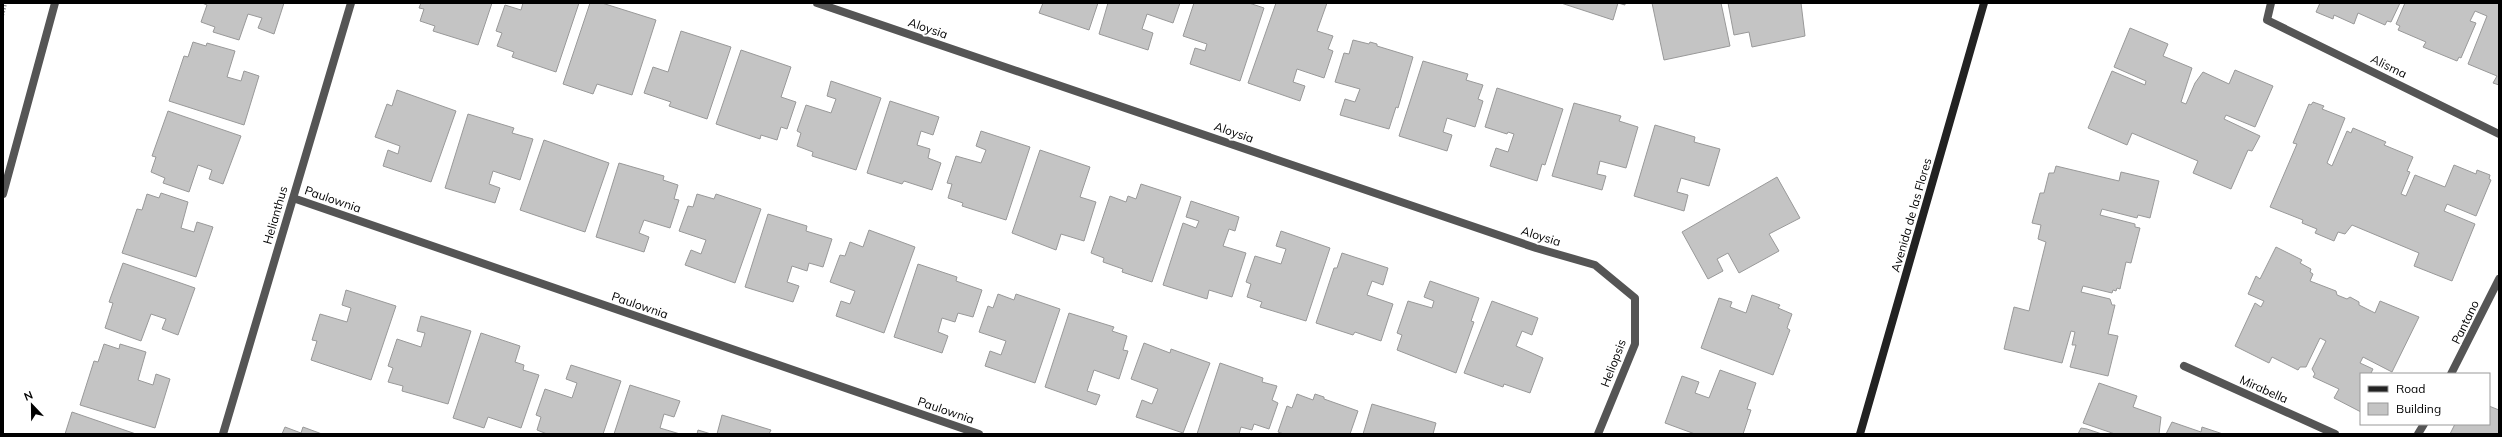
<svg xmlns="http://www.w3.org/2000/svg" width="2502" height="437" viewBox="0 0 2502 437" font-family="Mulish,sans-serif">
	<rect width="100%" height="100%" fill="#fff"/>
	<path fill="#c4c4c4" stroke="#999" d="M202,3h82l-10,31 -16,-6 4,-10 -14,-4 -9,26 -26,-8 2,-5 -14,-5 6,-17z
		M421,3h71l-14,42 -45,-14 2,-5 -15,-5 4,-12 -5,-1z
		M523,3h56l-23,69 -44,-15 2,-5 -17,-6 5,-13 -6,-2 9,-26 16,5z
		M590,3h12l54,17 -24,75 -35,-11 -4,10 -30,-10z
		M1043,3h55l-9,27 -50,-17z
		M1108,3h72l-7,20 -26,-9 -5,15 11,4 -5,17 -49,-16z
		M1194,3h55l15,5 -24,73 -50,-17 5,-16 10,3 2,-7 -24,-8z
		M1276,3h51l-10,28 16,5 -5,13 5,2 -9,27 -27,-9 -4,13 12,4 -5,15 -52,-18z
		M1561,3h64v2l-7,-2 -5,17z
		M1652,3h69l9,43 -66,14z
		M1728,3h73l4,33 -53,11 -3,-15 -15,3z
		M2320,3h80l-9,19 -4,-1 -2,4 -27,-12 -4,11 -20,-9 -1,4 -17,-7z
		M2405,3h94v82l-6,-2 4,-7 -29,-12 19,-48 -12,-5 -5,10 6,2 -15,35 -2,-1 -2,4 -34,-14 3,-5 -28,-12 2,-4 -4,-2z
		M2130,28l38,16 -5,12 29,12 -11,34 5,2 9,-21 8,-11 26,12 6,-14 38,16 -18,41 -29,-12 -2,4 36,17 -8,15 -4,-1 -17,39 -38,-16 5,-12 -66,-28 -5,12 -39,-17 24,-57 33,14 1,-4 -32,-14z
		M681,31l50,16 -24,72 -38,-13 2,-4 -27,-9 9,-26 15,5z
		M1353,40l16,4 1,-2 7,2v2l36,11 -15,51 -2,-1 -7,22 -49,-14 5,-16 10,3 5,-13 -25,-7 9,-29 5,1z
		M193,42l13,4 1,-3 28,8 -8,26 14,4 3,-10 15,5 -15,49 -75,-24 15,-45 4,1z
		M741,50l50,17 -10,30 15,5 -9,27 -6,-2 -4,13 -16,-5 -1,4 -44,-15z
		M1423,61l45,13 -2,6 17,5 -5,14 5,2 -8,26 -28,-9 -4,14 9,3 -5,16 -48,-15z
		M831,81l50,17 -25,72 -44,-14 1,-4 -16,-6 4,-13 -4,-2 9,-26 25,8 5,-14 -9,-3z
		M1497,88l66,21 -18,56 -3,-1 -5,17 -47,-15 6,-18 12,4 6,-18 -6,-2 -1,2 -22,-7z
		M397,90l59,21 -25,71 -48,-16 5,-16 10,4 2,-8 -25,-9 12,-33 5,2z
		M890,101l49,16 -6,18 -12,-4 -4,14 13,4 -2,9 13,5 -9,27 -28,-9 -2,3 -35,-11z
		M2313,102l11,4 -2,3 23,9 -18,45 5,3 15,-35 4,2 2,-5 33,14 -2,3 29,12 -6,14 3,1 -9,22 5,2 9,-21 30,12 9,-22 22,9 1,-4 13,5 -1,4 2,1 -15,36 -29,-12 -3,7 31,13 -23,57 -38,-15 5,-13 -67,-28 -7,9 -7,-2 -4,9 -19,-8 2,-4 -15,-6 1,-3 -33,-13 27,-63 -4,-1 16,-39 2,1z
		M1574,103l47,13 -2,5 19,6 -12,41 -26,-7 -3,13 9,2 -4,14 -50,-14z
		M168,111l73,25 -18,48 -14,-5 3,-9 -14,-5 -9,27 -26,-9 2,-5 -14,-6 5,-15 -4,-1z
		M468,114l46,14 -2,5 21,6 -13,41 -27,-9 -4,13 11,4 -5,15 -50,-15z
		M1655,125l40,12 -1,5 26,7 -11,37 -28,-8 -4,14 11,3 -4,16 -50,-15z
		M981,131l49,16 -24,73 -44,-14 1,-3 -15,-5 4,-14 -5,-1 9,-27 25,7 5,-13 -10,-4z
		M544,140l65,23 -24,69 -65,-22z
		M1040,150l50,17 -10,30 16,5 -12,39 -23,-7 -5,16 -44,-17z
		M619,163l45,13 -1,4 15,5 -4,14 5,1 -9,28 -26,-8 -5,13 10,4 -5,15 -48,-15z
		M2056,166l63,15 2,-9 38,9 -9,37 -12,-3 -1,3 -35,-9 -2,6 35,9v3l5,1 -9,35 -5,-1 -6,27 -3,-1 -1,3 -3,-1 -1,3 -29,-7 -2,6 29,7 2,6h3l-7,29 10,2 -10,40 -38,-9 6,-22h-4l3,-13 -4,-1 -9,32 -58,-14 10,-42 15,4 17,-69 -8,-3 3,-14 -9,-2 8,-30h4l5,-20h5z
		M1777,177l23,41 -31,16 10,17 -40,22 -11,-20 -11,6 6,12 -15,8 -26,-47z
		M1141,184l40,13 -29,85 -30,-10 1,-3 -20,-7 1,-4 -13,-5 19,-57 16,6 2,-6 8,3z
		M161,193l27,9 -7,26 13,4 3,-10 16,5 -17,50 -74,-24 15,-44 5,1 5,-16 12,4z
		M697,194l17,5 2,-5 45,15 -26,74 -50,-18 6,-15 10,4 5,-14 -27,-9 9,-25 5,1z
		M1191,201l48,16 -4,14 -6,-2 -6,17 23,7 -14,44 -23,-7 -2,9 -44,-14 20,-62 13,5 3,-7 -13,-4z
		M768,214l39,12 -1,5 26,8 -9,28 -14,-4 -2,8 -15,-5 -5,16 12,4 -6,16 -48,-15z
		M869,230l46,17 -31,86 -48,-17 5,-15 9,3 5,-13 -25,-9 10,-27 5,1 5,-14 13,5z
		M1281,231l49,17 -24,73 -46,-14 2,-5 -15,-5 4,-13 -5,-2 9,-26 26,8 5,-15 -10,-3z
		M2276,247l26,13 -2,3 11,6 -1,3 3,2 -3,7 26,10 1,4 10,4 3,-2 9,5v3l16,8 5,-12 39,16 -27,55 -29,-15 -3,6 13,6 -2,4 2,1h-12v38l-27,-14 5,-9 -26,-12 2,-3 -3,-5 14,-28 -6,-3 -14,29h-6l-2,3 -26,-13 -3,6 -34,-17 20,-43 6,4 3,-6 -16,-7 8,-18 4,3z
		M1342,253l46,15 -5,17 -11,-4 -5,14 26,9 -12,37 -26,-9 -2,3 -37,-12 18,-55h3z
		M123,263l72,25 -17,47 -16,-6 4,-10 -15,-5 -10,27 -36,-13 8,-25 -4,-1z
		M918,264l39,13 -1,4 26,9 -9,27 -15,-4 -3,9 -13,-4 -4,14 10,4 -6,17 -48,-16z
		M1430,281l49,17 -8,23 3,1 -18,51 -59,-23 5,-15 -5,-2 11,-32 24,7 2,-7 -10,-4z
		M346,290l50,16 -25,74 -60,-20 6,-19 -5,-1 8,-26 27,8 4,-14 -9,-3z
		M998,294l16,6 2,-6 44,15 -25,74 -50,-17 5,-15 11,4 5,-14 -27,-9 9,-26 5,2z
		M1752,295l28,10 -2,3 14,6 -5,14 3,2 -17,45 -72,-27 18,-50 13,4 -2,5 16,6z
		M1492,301l46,17 -6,17 -10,-4 -6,15 27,12 -13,35 -26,-9 -1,3 -39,-14z
		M1069,313l45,14 -2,4 15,5 -4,14 5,1 -9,28 -25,-9 -7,21 13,4 -4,10 -51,-18z
		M421,316l50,15 -23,73 -46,-13 1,-5 -15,-4 5,-14 -5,-2 9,-27 24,8 4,-14 -8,-2z
		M481,333l39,13 -5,16 9,3 -1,5 16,5 -18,53 -33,-11 -4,11 -31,-10z
		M1144,343l26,10 1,-4 39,14 -27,70 -47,-16 6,-17 10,4 6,-15 -27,-10z
		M104,344l15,5 1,-5 26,8 -8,28 15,5 3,-11 14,5 -15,49 -75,-23 14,-44 4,1z
		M1220,363l43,15 -1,4 15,4 -5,14 6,3 -9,26 -15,-5 -2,6 -11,-3 -2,7h-42z
		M571,365l50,16 -18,53h-56l-10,-4 4,-13 -5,-2 9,-26 27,9 5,-15 -11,-4z
		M1720,370l36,13 -9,26 4,1 -8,24h-48l-30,-11 17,-47 17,6 -4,11 14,5z
		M2099,383l38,13 -4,11 28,10 -2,17h-44l-32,-11z
		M630,385l50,16 -6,16 -10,-3 -4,14 20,6h-66z
		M1297,394l16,6 2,-6 9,3v2l34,12 -8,23h-66l-6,-2 9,-26 5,2z
		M1372,404l64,19 -3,11h-70z
		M2489,406l10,4v24h-49l5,-10h34z
		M72,412l64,22h-71z
		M722,415l49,15 -2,4h-52z
		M2172,422l29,10 1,-5 21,7h-57z
		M285,427l16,6 2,-6 19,7h-40z
		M2081,428l6,1 15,5h-24z
		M698,430l13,4h-14z"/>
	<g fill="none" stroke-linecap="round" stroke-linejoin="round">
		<path stroke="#777" stroke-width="2.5" stroke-dasharray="1 2" stroke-linecap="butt" d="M3,15l3,-12"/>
		<path stroke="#555" stroke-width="8" d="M817,3l719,245 59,17 40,33v46l-37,90
			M2271,3l-4,17 232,114
			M293,198l686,236
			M2184,366l151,68
			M2451,374l48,-95
			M223,434l128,-431
			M2418,434l6,-10"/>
		<path stroke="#555" stroke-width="8" d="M3,194l52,-191"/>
		<path stroke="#222" stroke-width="8" d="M1860,434l124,-431"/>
	</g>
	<g text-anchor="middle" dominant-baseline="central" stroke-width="4" stroke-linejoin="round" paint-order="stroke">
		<g font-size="12" fill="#000" stroke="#fff">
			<text transform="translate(928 28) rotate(19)">Aloysia</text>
			<text transform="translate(2389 66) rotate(26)">Alisma</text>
			<text transform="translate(1234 132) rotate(19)">Aloysia</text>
			<text transform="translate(333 199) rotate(19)">Paulownia</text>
			<text transform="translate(275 215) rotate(-74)">Helianthus</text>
			<text transform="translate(1911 215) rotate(-74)">Avenida de las Flores</text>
			<text transform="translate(1541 236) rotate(17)">Aloysia</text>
			<text transform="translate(640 305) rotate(19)">Paulownia</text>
			<text transform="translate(2465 322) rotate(-64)">Pantano</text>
			<text transform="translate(1613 363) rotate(-69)">Heliopsis</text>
			<text transform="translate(2264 389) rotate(24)">Mirabella</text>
			<text transform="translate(946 410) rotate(19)">Paulownia</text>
		</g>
	</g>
	<rect width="2502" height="437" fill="none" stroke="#000000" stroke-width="8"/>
	<rect x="2360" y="373" width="130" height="52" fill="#ffffff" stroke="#999999"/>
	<rect x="2368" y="386" width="20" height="6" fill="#222222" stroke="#999999"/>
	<text x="2396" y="393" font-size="12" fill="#000000">Road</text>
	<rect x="2368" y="403" width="20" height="12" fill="#c4c4c4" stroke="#999999"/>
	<text x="2396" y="413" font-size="12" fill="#000000">Building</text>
	<g transform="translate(32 405) rotate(338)" stroke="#ffffff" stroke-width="3" paint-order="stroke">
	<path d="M0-3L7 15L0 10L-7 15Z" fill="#000000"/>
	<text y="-6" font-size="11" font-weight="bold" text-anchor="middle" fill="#000000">N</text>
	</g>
</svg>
